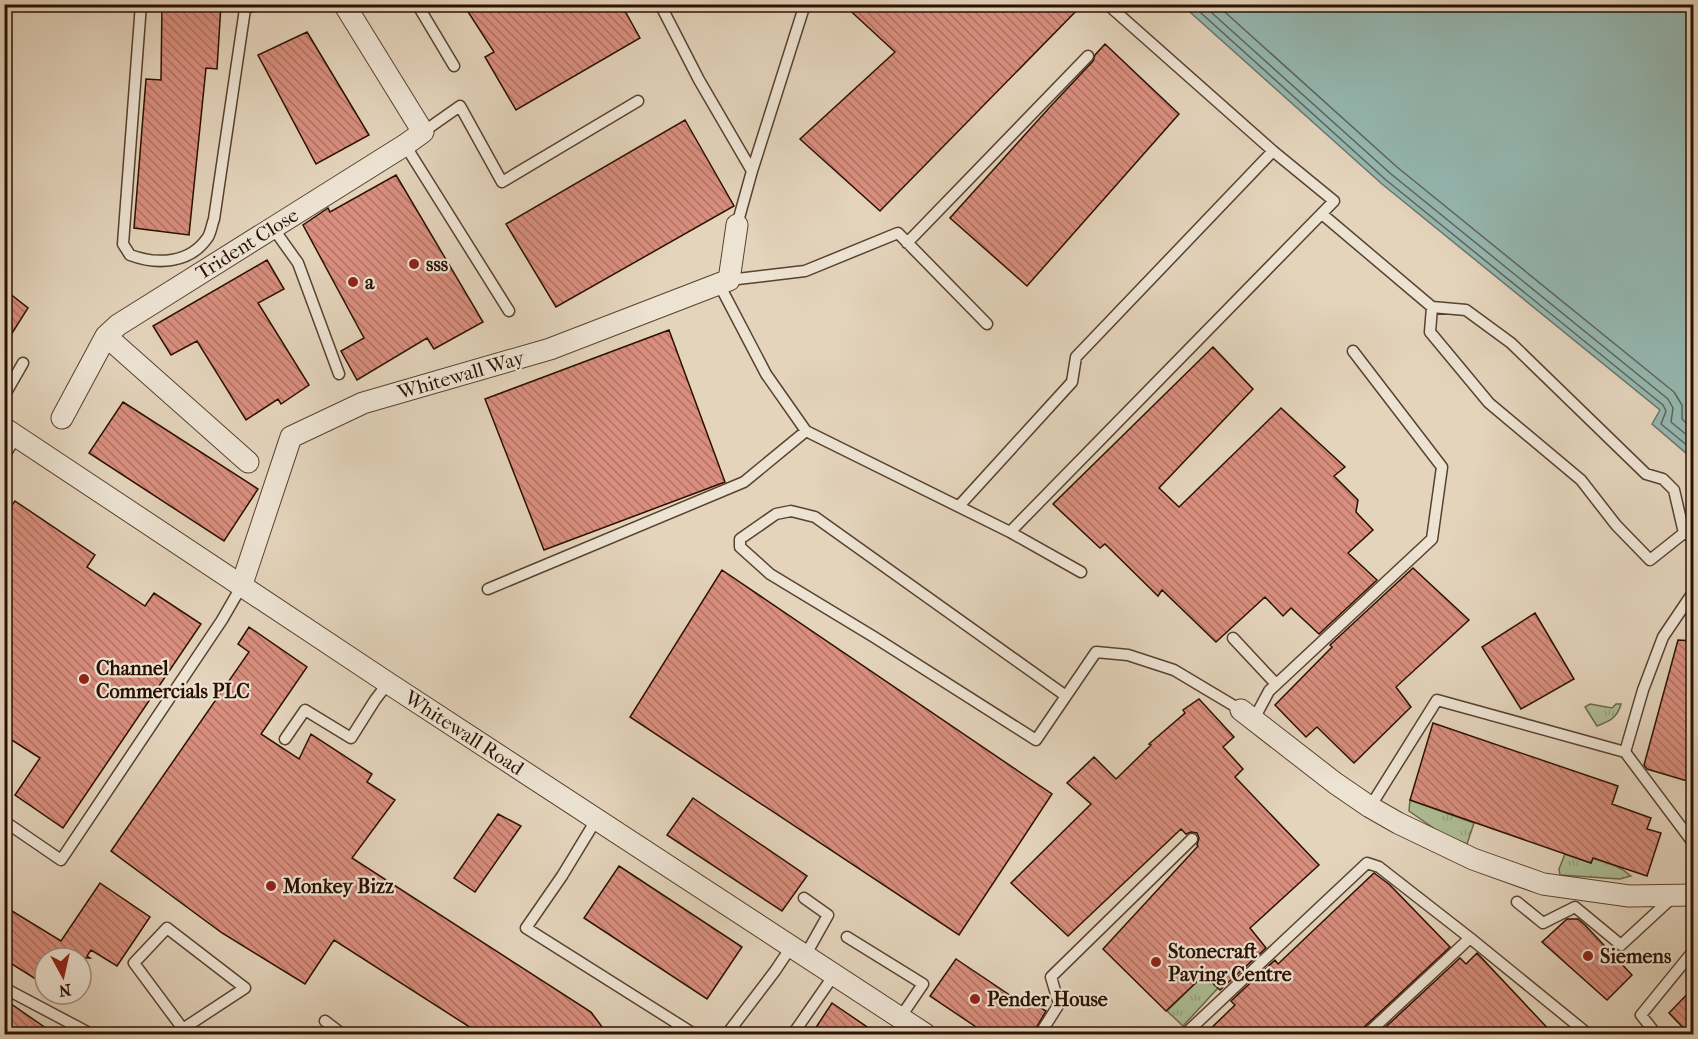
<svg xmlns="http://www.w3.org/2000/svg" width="1698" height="1039" viewBox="0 0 1698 1039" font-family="'IM FELL French Canon',serif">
	<defs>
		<pattern id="grass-tufts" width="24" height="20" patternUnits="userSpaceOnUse" patternTransform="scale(1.5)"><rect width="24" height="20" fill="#aebe96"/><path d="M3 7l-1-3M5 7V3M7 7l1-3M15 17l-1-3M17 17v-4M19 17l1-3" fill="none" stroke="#96a280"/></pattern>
		<pattern id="building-back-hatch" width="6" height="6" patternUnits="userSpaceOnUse" patternTransform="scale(1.5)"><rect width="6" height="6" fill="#d98e7e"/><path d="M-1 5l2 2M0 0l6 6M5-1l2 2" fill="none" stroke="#b07365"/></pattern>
	</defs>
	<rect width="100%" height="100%" fill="#e4d4bc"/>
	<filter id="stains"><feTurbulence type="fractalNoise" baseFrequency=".00333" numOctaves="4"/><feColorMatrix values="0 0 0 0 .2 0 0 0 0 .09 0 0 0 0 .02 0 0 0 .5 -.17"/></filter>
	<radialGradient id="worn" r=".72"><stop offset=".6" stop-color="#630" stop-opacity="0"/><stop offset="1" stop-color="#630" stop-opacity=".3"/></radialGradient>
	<path fill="url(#grass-tufts)" stroke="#6c674b" stroke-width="1.5" d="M1590,704l22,4 4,-4h5c-4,14 -11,17 -24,22l-12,-19z
		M1410,800l64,23 -7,21 -22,-8 -36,-25z
		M1565,854l26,9 2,-5c15,5 27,8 38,18l-11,3 -60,-4 -1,-6z
		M1204,975l14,13 -35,38 -16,-15z"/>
	<path fill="#95b8b2" stroke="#6b756b" stroke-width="1.5" d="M1182,5h511v454l-41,-35 8,-14 -278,-226z"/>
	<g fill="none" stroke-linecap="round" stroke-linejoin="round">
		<path stroke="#606459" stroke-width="1.5" d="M1191,4l195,176 277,225 3,6 -5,13 33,27
			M1202,4l189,170 277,225 5,9 -2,14 23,19
			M1216,4l181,163 277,225 8,13v14l12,11"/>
	</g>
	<path fill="url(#building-back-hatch)" stroke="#2b1000" stroke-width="1.5" d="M162,4h59l-4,65 -11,-1 -17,167 -55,-7 12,-149 15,1z
		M463,4h158l19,34 -124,72 -31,-53 9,-5z
		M843,4h240l-203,207 -80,-72 95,-87z
		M307,32l62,103 -53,29 -58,-109z
		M1105,44l74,70 -152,172 -77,-68 99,-110 44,-47 2,-6z
		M685,120l49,86 -178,101 -50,-83z
		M396,175l87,147 -49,27 -7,-11 -70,42 -16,-29 23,-13 -61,-113 25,-17 2,4z
		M267,260l17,29 -26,14 51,82 -28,19 -3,-5 -32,21 -49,-79 -26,14 -18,-29z
		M4,289l24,19 -24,38z
		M669,330l56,152 -181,68 -59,-151z
		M1213,347l40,42 -94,99 20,19 102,-99 64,59 -11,9 24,24 -2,12 17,18 -25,23 29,27 -58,54 -28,-26 -8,8 -18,-19 -49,45 -54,-52 -4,6 -53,-52 -5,4 -47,-44z
		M123,402l135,87 -34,52 -135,-88z
		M15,501l80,54 -8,12 58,39 9,-13 47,31 -138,204 -48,-33 25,-37 -36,-23v-219z
		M1413,568l56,52 -73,67 15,20 -57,56 -37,-36 -11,10 -31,-32 57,-58 -2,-2z
		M722,570l330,224 -93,141 -329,-218z
		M1535,613l39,66 -53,30 -39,-62z
		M249,627l58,40 -46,67 38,25 12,-25 61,40 -5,8 28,18 -43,58 239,154 17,23h-126l-148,-95 -29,44 -83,-51 -111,-82 138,-199 -11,-8z
		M1678,640l16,1v142l-47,-14 -3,-4z
		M1199,699l35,38 -11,10 20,22 -8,8 84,88 -69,63 16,20 -46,42 -16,-15 -38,36 -63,-62 95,-103 -1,-1 2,-7 -2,-5 -6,-1 -5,2 -5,-5 -113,107 -57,-53 80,-79 -24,-21 27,-26 22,22 35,-34 -2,-1 36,-31 -2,-3z
		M1433,723l185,63 -6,18 39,14 -4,11 14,4 -14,43 -54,-18 -2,5 -181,-63z
		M693,798l114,78 -25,35 -115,-76z
		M498,814l23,12 -46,66 -21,-14z
		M619,866l123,81 -35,52 -123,-81z
		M1374,873l16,12 60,62 -88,82 -2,6h-156l31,-30 -4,-4 44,-41 3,4z
		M100,883l50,34 -33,49 -26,-16 -4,6 3,2h-45v27l-41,-26v-53l57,35z
		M1567,919h11l7,6 47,50 -25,25 -65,-58z
		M1477,953l77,82h-177l83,-77 6,6z
		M956,959l73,49 3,-6 14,9 -14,24h-44l-58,-39z
		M1694,987v48h-4l-21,-22z
		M4,999l52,36h-52z
		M832,1003l47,32h-68z"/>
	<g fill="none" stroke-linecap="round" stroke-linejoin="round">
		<g stroke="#59412f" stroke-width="13">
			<path id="service" d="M141,4l-18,240 7,11c27,10 60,9 78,-18 3,-5 4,-13 6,-18l31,-210 11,-5
				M417,4l37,62
				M660,4l39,76 53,91 -15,54
				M423,132l37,-26 42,76 136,-81
				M405,145l104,166
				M752,171l53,-167
				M1322,214l110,93 34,3 45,33 135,131 17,5 11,11 10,43
				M273,228l25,35 41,111
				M907,243l181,-187
				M729,280l76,-9 93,-38 89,91
				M719,284l47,90 40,57 204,101 324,-331 -61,-50 -166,-147
				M1432,307l-2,25 59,71 92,77 35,45 34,35 34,-27 10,5
				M4,396l19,-33
				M4,456l12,-19
				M959,506l113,-124 4,-25 197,-206
				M1010,532l71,40
				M488,589l256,-107 62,-51
				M1694,591l-31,46 -20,53 -18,62 69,92
				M1233,638l43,46
				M1066,696l-251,-179 -24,-6 -15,3 -36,25v8l30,27 104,63 162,103 60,-88 32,3 46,15 67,40
				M1254,719l15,-28 163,-152 10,-72 -89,-116
				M285,739l20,-29 46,28 24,-38 13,-17
				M1370,807l67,-107 188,52
				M596,820l-34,56 -36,52 168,106
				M4,821l57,39 161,-240 19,-33
				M804,898l24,17 -23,41
				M1517,902l26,21 32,-16 46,38 52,-48
				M847,937l76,47 -23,34
				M1470,938l118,96
				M4,988l87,46
				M325,1021l17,13
				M175,1034l70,-46 -78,-60 -33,35 49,66
				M727,1034l48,-63 16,-24
				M793,1034l41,-59
				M1040,1034l19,-30 -8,-27 141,-138
				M1185,1034l182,-171 12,4 91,71 -103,96
				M1656,1034l-15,-19 53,-65"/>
		</g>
		<g stroke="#59412f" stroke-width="23">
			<path id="minor" d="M62,418l44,-82
				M4,428l384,255 537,351
				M248,462l-142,-126 12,-11 287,-180 18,-13 -79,-128
				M241,587l50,-150 72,-34 187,-54 179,-69 8,-55
				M1241,710l94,73 35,24 28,16 75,36 70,25 86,12 65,-1"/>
		</g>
		<use href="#service" stroke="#ede3d3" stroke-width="10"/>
		<use href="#minor" stroke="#ede3d3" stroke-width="21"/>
	</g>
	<g fill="#8f2418" stroke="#ede3d3" stroke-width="2">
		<circle cx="414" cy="264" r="6"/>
		<circle cx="353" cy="282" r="6"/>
		<circle cx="84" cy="679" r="6"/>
		<circle cx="271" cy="886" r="6"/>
		<circle cx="1588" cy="956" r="6"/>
		<circle cx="1156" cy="962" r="6"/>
		<circle cx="975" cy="999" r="6"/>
	</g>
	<g text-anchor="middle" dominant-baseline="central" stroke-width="4.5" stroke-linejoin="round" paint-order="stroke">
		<g font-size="20" fill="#2b1000" stroke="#ede3d3">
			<text transform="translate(247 244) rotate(-32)">Trident Close</text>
			<text transform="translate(461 375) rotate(-16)">Whitewall Way</text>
			<text transform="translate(464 733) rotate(33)">Whitewall Road</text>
		</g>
		<g font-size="20" font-weight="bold" fill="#2b1000" stroke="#ede3d3" text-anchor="start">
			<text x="426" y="264">sss</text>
			<text x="365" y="282">a</text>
			<text x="96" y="668">Channel<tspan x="96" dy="23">Commercials PLC</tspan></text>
			<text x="283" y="886">Monkey Bizz</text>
			<text x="1168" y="951">Stonecraft<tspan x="1168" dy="23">Paving Centre</tspan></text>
			<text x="1600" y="956">Siemens</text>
			<text x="987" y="999">Pender House</text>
		</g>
	</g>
	<rect width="1698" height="1039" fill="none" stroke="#e4d4bc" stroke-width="24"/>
	<rect x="6" y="6" width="1686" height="1027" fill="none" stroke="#2b1000" stroke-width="3"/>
	<rect x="12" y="12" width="1674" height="1015" fill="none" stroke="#2b1000" stroke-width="1.5"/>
	<g transform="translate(63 976) rotate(172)"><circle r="28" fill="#ede3d3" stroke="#9f8f7f" stroke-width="1.5"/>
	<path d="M0-4.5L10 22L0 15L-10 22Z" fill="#8f2418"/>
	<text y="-9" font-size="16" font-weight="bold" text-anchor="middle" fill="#2b1000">N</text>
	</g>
	<rect width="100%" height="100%" filter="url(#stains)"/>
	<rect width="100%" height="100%" fill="url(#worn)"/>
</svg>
